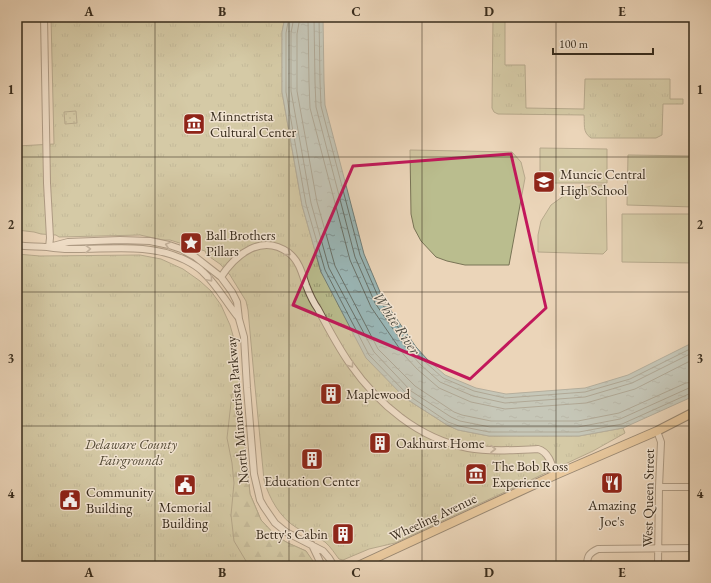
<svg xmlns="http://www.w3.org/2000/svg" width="711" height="583" viewBox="0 0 711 583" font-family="'EB Garamond',serif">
	<defs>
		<pattern id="grass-tufts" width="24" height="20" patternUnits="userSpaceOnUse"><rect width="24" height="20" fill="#babd8e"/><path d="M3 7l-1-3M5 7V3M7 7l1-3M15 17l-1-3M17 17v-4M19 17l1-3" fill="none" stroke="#989a73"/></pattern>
		<pattern id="forest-firs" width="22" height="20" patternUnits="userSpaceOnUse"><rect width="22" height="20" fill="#babd8e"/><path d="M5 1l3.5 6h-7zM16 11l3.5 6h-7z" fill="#989a73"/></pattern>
		<pattern id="garden-dots" width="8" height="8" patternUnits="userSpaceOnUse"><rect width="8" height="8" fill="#babd8e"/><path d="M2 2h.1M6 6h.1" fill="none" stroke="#989a73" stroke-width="1.8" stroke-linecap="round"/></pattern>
		<pattern id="water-ripples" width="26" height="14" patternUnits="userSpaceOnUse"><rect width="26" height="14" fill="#9ab7b7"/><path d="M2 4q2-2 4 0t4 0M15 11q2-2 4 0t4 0" fill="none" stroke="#7f9594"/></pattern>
	</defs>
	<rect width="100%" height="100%" fill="#ebd5b9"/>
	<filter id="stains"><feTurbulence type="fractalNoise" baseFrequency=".005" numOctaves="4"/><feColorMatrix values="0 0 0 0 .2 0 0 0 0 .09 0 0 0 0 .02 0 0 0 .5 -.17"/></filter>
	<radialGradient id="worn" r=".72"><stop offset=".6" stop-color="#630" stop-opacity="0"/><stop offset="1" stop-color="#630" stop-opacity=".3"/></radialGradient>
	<path fill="url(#grass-tufts)" stroke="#797456" d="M51,17h234l-3,15v60l20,113 19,67 84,126 42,27 11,5 31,6h90l44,-8 2,5 -32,18 -198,92 -26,6 -26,11 -4,-1c-4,-5 -8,-12 -14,-17 -8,-6 -19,-9 -28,-14 -17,-10 -28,-30 -33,-48l-10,-104 -6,-66 -2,-9 -16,-26 -10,-11 -13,-9 -2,-4 -35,-11h-7l-23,-5 -81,2 -3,-2 -15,-1 -7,-2 -17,-2v-84l37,-2z
		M493,17h9v4h3v44h20l1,43 58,1 1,-30h85v20h13v5h-20l-1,31 -6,3h-65c-9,-6 -6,-14 -7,-23l-86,-1 -4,-2 -2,-4z
		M17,254l23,2 100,-1 21,4 22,10 17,12 11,10 10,14 9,20 6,21 14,148 11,26 15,16 12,7 18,8 9,15h-298z"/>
	<path fill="url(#forest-firs)" stroke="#797456" d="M232,394h8l10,100 11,26 15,16 12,7 18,8 7,10 -3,5h-61l-15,-25 -3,-26 3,-32 -2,-20 -5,-25z"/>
	<path fill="url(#garden-dots)" stroke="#797456" d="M76,111l1,12 -12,1 -1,-12z"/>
	<path fill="#babd8e" stroke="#797456" d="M540,148l67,1v34h-67z
		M410,150l102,2 9,10 4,16 -16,87h-44l-18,-4 -11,-4 -15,-16 -7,-13 -3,-14z
		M628,155l66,1v51l-67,-2z
		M596,185h10l1,65 -4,4 -65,-2v-17l3,-14 10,-16 18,-13 9,-3z
		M622,214h72v49l-72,-1z"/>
	<path fill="url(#water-ripples)" stroke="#737f79" d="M285,17h38l1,64 1,24 39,149 19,45 33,48 11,12 18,16 31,13 30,6 79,-6 43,-13 66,-33v54l-71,32 -44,8h-90l-31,-6 -11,-5 -42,-27 -39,-40 -45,-86 -19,-67 -20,-113v-60z"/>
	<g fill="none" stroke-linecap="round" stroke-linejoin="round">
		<path stroke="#69726a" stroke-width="1" d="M289,17l-3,16v59l20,112 19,66 44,85 39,40 40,27 11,4 30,6h90l43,-8 69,-31h3
			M294,17l-3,16v58l20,112 18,65 45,84 37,39 40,26 9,4 30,6h88l42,-8 69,-31h5
			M300,17l-3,17v57l20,111 18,64 43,83 37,37 39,26 8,3 29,6h87l41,-8 67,-30 8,-1
			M308,17l1,65 1,26 40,152 21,47 33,48 13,14 22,19 32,14 34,7 81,-6 49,-14 59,-30
			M314,17l1,65 1,25 39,150 20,46 34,49 12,13 19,17 33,14 32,7 80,-6 47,-14 62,-31
			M319,17l1,64 1,25 39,149 20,46 33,48 11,12 19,17 31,13 31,7 80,-6 45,-13 64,-32"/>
		<g stroke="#655644" stroke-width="8">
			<path id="minor" d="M44,17l3,166 3,55 -1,9
				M17,245c10,2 20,1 30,2 7,1 14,2 22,2 39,1 79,-7 116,11 6,3 13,7 18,12 14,13 23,30 35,45
				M49,247l19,-5 52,-2 30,1 19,4 12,4 13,7 27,21 11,15 5,10 2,17 5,18 3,51 7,86 6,26 4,7 11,16 11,9 37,19 6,7 5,8
				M221,277c15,-23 41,-44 68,-24 10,8 13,20 17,32 3,8 7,17 12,24 10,19 20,38 32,55 28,40 69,75 118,84 22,4 48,2 70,1 11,3 14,16 17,26
				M657,431l4,11 -2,45 -1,79
				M659,487h35
				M312,545l10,21
				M587,566c0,-10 2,-13 11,-17l96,-1"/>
		</g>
		<g stroke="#382c1d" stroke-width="10">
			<path id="major" d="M358,566l197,-91 102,-44 37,-19"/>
		</g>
		<use href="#minor" stroke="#f2e4d2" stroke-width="6"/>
		<use href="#major" stroke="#e6ba7c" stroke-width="8"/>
	</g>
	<defs><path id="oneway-chevron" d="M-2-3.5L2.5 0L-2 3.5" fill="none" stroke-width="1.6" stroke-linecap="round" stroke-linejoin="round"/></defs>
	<g stroke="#958878">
		<use href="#oneway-chevron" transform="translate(168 245) rotate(-165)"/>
		<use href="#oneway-chevron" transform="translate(88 249) rotate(-1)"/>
		<use href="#oneway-chevron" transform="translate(288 253) rotate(36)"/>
		<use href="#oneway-chevron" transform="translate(210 279) rotate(49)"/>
		<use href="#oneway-chevron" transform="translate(351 365) rotate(55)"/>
		<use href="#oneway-chevron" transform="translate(493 449)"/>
	</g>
	<path d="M0 0H711V583H0ZM511,154l35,154 -76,71 -177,-74 60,-139z" fill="#ebd5b9" fill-opacity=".55" fill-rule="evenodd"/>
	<path fill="none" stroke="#c2185b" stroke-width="3" stroke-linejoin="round" d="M511,154l35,154 -76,71 -177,-74 60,-139z"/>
	<path fill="none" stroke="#382c1d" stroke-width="1" stroke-opacity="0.55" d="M155,17v549M289,17v549M422,17v549M556,17v549M17,157h677M17,292h677M17,426h677"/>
	<defs>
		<g id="museum-square" transform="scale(1.15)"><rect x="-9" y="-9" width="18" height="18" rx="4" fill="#8f2418" stroke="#f2e4d2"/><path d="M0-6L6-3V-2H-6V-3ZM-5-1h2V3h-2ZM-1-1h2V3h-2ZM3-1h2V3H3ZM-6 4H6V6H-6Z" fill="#fff"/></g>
		<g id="school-square" transform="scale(1.15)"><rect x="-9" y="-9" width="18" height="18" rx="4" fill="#8f2418" stroke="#f2e4d2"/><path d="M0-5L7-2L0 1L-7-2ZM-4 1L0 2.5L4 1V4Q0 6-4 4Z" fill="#fff"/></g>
		<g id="sight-square" transform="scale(1.15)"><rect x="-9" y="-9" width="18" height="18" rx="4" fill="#8f2418" stroke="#f2e4d2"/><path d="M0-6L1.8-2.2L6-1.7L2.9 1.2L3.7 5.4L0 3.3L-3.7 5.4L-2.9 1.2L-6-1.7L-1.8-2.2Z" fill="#fff"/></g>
		<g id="building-square" transform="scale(1.15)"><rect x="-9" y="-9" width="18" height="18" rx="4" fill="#8f2418" stroke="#f2e4d2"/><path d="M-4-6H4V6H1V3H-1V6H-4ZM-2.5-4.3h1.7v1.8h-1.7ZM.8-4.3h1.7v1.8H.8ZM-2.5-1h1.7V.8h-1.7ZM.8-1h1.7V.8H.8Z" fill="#fff"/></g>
		<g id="restaurant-square" transform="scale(1.15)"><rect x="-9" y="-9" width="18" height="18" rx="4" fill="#8f2418" stroke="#f2e4d2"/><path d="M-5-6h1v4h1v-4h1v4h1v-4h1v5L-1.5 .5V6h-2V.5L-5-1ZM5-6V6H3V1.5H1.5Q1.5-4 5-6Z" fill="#fff"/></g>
		<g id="civic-square" transform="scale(1.15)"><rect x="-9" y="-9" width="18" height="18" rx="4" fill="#8f2418" stroke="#f2e4d2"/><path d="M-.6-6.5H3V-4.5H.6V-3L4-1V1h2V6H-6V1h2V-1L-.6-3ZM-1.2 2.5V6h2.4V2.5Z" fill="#fff"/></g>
	</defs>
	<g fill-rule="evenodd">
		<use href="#museum-square" x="194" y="124"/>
		<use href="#school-square" x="544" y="182"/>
		<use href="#sight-square" x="191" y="243"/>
		<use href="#building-square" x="331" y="394"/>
		<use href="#building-square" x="380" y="443"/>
		<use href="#building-square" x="312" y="459"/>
		<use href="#museum-square" x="476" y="474"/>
		<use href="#restaurant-square" x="612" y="483"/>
		<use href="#civic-square" x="185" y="485"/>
		<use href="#civic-square" x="70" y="500"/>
		<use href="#building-square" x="343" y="534"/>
	</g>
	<g text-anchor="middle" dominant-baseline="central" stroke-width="3" stroke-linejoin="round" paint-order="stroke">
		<g font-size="14" fill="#382c1d" stroke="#f2e4d2" text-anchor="start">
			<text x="210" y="116">Minnetrista<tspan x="210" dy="16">Cultural Center</tspan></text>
			<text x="560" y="174">Muncie Central<tspan x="560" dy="16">High School</tspan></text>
			<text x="206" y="235">Ball Brothers<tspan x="206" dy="16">Pillars</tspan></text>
			<text x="346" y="394">Maplewood</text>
			<text x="396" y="443">Oakhurst Home</text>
			<text x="492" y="466">The Bob Ross<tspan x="492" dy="16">Experience</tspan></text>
			<text x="312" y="481" text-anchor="middle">Education Center</text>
			<text x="86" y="492">Community<tspan x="86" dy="16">Building</tspan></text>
			<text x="612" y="505" text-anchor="middle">Amazing<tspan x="612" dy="16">Joe's</tspan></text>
			<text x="185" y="507" text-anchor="middle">Memorial<tspan x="185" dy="16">Building</tspan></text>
			<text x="328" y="534" text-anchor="end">Betty's Cabin</text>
		</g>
		<g font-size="14" fill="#382c1d" stroke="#f2e4d2">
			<text transform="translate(237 410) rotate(-95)">North Minnetrista Parkway</text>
			<text transform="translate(648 498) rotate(-89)">West Queen Street</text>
			<text transform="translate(433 517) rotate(-25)">Wheeling Avenue</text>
		</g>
		<g font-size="14" font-style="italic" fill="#524934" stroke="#f2e4d2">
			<text x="131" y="444">Delaware County<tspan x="131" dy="16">Fairgrounds</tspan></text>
		</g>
		<g font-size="15" font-style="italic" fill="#504f44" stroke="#f2e4d2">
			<text transform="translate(397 323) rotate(56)">White River</text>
		</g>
	</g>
	<rect width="711" height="583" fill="none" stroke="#ebd5b9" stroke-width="44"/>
	<path d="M553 48v6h100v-6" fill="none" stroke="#382c1d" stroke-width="2"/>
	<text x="559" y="48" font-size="12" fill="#382c1d" stroke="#f2e4d2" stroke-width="3" paint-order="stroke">100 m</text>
	<rect x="22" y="22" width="667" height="539" fill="none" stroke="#382c1d" stroke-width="1.5"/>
	<g font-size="13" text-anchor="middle" font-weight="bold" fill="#382c1d">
		<text x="89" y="16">A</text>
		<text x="222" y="16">B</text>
		<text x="356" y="16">C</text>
		<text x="489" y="16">D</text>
		<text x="622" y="16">E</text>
		<text x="11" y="94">1</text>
		<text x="700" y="94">1</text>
		<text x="11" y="229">2</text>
		<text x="700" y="229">2</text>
		<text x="11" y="363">3</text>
		<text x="700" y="363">3</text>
		<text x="11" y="498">4</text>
		<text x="700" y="498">4</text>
		<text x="89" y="577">A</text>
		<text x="222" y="577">B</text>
		<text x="356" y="577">C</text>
		<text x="489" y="577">D</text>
		<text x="622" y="577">E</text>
	</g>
	<rect width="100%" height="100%" filter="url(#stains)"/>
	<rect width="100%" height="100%" fill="url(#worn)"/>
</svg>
